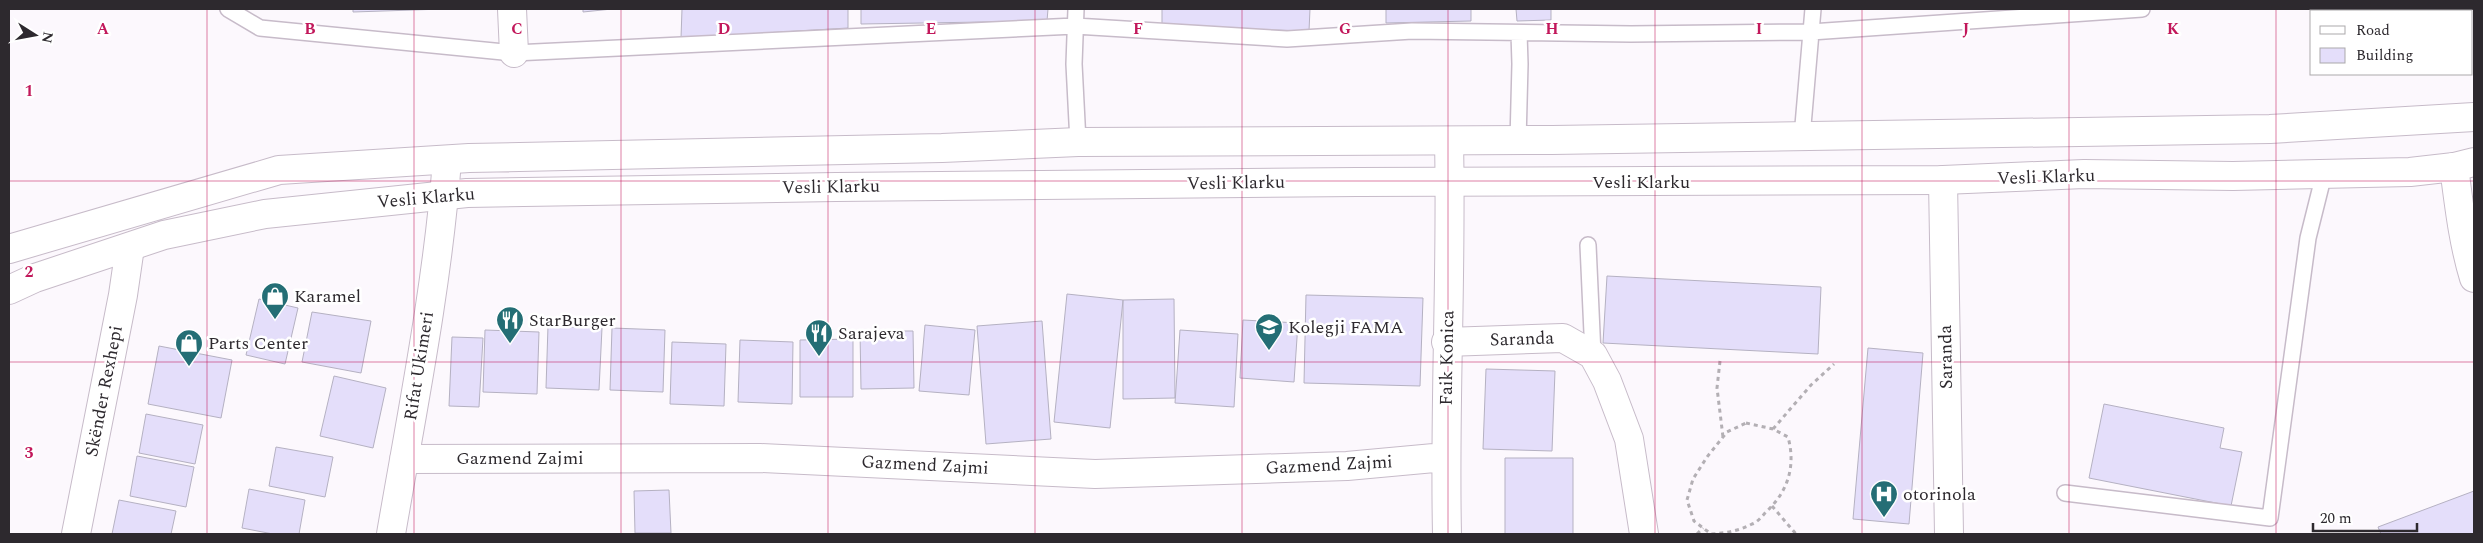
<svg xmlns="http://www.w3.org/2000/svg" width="2483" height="543" viewBox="0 0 2483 543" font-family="Spectral,serif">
	<rect width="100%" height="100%" fill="#fcf8fd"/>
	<path fill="#e4defa" stroke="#b5b1c2" d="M353,9h90l-90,3z
		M583,9h29l-29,3z
		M682,9h166v19l-167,10z
		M861,9h187l-1,12 -186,3z
		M1162,9h148l-1,22 -147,-4z
		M1386,9h85v12l-85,2z
		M1516,9h35v11l-34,1z
		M1607,276l214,11 -3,67 -215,-11z
		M1067,294l56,6 -13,128 -56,-6z
		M1306,295l117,3 -3,88 -116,-3z
		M259,299l39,9 -13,56 -39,-9z
		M1174,299l1,99 -52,1v-99z
		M312,312l59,9 -10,52 -59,-11z
		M1243,320l55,3 -4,59 -54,-4z
		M1042,321l9,118 -65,5 -9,-118z
		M925,325l50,5 -6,65 -50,-4z
		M548,326l54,2 -3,62 -53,-2z
		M612,328l53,2 -2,62 -53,-2z
		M485,330l54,2 -2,62 -54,-2z
		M1180,330l58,4 -4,73 -59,-4z
		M860,331h53l1,57 -53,1z
		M452,337l31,1 -4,69 -30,-1z
		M853,339v58h-53v-57z
		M740,340l53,2 -1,62 -54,-2z
		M672,342l54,2 -2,62 -54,-2z
		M159,346l73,14 -11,58 -73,-14z
		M1868,348l55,5 -14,171 -56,-5z
		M1486,369l69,2 -3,80 -69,-2z
		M334,376l52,12 -13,60 -53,-12z
		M2104,404l120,24 -4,20 22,4 -11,54 -142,-28z
		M146,414l57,11 -8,39 -56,-11z
		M276,447l57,10 -8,40 -56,-11z
		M137,456l57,11 -8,40 -56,-11z
		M1505,458h68v76h-68z
		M249,489l56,11 -6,34h-26l-31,-6z
		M669,490l2,43h-36l-1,-42z
		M2474,491v43h-93l-3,-7z
		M119,500l57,11 -5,23h-59z"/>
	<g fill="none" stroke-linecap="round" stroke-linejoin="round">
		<g stroke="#c7bbc9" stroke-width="18">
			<path id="lane" d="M228,9l32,19 254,25 561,-27 212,13 125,-8 219,3 180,-2 331,-23
				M1076,9l-2,55 4,78
				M1802,137l11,-128
				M1518,141l2,-77 -1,-31
				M1588,245l5,110
				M2065,493l205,25 38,-280 16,-64"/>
		</g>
		<g stroke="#c7bbc9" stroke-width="30">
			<path id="street" d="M512,9l2,44
				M2454,167c5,38 9,75 20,111
				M1943,180l6,354
				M1446,342l117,-4 30,17 14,26 22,58 15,95
				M404,459l356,-1 335,16 252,-8 98,-9
				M76,534l47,-239 7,-48
				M391,534c21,-122 47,-251 56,-374
				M1447,534c-3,-131 5,-262 2,-393"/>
		</g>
		<g stroke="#c7bbc9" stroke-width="30">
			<path id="secondary" d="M9,249l270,-79 190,-12 473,-10 136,-6 474,-2 718,-11 204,-12
				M9,290l26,-12 129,-43 101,-21 202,-21 369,-6 521,-5 586,-2 141,-6 149,2 177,-4 44,-5 20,-5"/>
		</g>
		<path stroke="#b3afb4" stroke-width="3" stroke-dasharray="4 4" stroke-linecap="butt" d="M1720,361l-3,27 6,49
			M1746,423l27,6 15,8c8,29 0,54 -21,74 -5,5 -9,11 -15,13 -13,7 -26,9 -41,10l-17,-13 -7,-21 6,-21 14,-22 20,-25z
			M1773,429l38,-44 23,-21
			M1772,506l24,28
			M1697,534l6,-6"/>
		<use href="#lane" stroke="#fff" stroke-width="15"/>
		<use href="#street" stroke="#fff" stroke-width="28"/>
		<use href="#secondary" stroke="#fff" stroke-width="28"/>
	</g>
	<path fill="none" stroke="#c2185b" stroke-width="1" stroke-opacity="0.55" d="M207,9v525M414,9v525M621,9v525M828,9v525M1035,9v525M1242,9v525M1448,9v525M1655,9v525M1862,9v525M2069,9v525M2276,9v525M9,181h2465M9,362h2465"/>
	<defs>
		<g id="shop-pin" transform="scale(1.4375)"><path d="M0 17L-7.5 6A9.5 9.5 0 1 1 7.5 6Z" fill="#246e75" stroke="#fff"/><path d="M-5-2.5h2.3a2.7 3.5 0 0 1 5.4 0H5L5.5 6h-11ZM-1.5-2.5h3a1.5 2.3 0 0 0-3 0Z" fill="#fff"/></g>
		<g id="restaurant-pin" transform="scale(1.4375)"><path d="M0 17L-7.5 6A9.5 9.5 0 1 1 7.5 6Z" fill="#246e75" stroke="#fff"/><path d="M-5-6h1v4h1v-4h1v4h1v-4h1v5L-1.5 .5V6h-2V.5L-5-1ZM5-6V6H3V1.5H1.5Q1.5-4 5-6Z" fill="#fff"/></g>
		<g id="university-pin" transform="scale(1.4375)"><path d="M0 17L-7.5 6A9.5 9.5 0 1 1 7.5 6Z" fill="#246e75" stroke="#fff"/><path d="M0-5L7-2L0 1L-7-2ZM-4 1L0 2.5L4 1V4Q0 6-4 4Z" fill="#fff"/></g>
		<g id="hospital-pin" transform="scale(1.4375)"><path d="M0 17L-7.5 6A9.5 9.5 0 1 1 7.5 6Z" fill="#246e75" stroke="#fff"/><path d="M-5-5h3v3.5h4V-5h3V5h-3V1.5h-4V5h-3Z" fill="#fff"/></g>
	</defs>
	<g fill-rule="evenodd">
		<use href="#shop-pin" x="275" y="296"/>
		<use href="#restaurant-pin" x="510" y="320"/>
		<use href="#university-pin" x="1269" y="327"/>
		<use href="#restaurant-pin" x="819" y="333"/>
		<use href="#shop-pin" x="189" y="343"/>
		<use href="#hospital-pin" x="1884" y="494"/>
	</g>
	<g text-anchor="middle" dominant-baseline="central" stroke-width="5" stroke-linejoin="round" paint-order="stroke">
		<g font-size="18" fill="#2d292e" stroke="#fff">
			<text transform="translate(2046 177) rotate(-2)">Vesli Klarku</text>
			<text x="1641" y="182">Vesli Klarku</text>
			<text transform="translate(1236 183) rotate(-1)">Vesli Klarku</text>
			<text transform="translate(831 187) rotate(-1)">Vesli Klarku</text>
			<text transform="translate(426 198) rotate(-5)">Vesli Klarku</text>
			<text transform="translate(1522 339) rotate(-2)">Saranda</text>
			<text transform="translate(1946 357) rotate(-91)">Saranda</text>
			<text transform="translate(1447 358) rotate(-89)">Faik Konica</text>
			<text transform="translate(419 366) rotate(-81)">Rifat Ukimeri</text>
			<text transform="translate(104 391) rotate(-79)">Skënder Rexhepi</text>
			<text x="520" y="458">Gazmend Zajmi</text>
			<text transform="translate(925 465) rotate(3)">Gazmend Zajmi</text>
			<text transform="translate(1329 465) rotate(-3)">Gazmend Zajmi</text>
		</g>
		<g font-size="18" fill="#2d292e" stroke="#fff" text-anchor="start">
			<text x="294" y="296">Karamel</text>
			<text x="529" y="320">StarBurger</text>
			<text x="1288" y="327">Kolegji FAMA</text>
			<text x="838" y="333">Sarajeva</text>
			<text x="208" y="343">Parts Center</text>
			<text x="1903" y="494">otorinola</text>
		</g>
	</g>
	<g font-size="16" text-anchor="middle" font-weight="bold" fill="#c2185b" stroke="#fff" stroke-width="5" stroke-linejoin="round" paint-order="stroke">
		<text x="103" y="34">A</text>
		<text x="310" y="34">B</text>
		<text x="517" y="34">C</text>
		<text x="724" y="34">D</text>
		<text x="931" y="34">E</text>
		<text x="1138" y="34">F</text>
		<text x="1345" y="34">G</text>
		<text x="1552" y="34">H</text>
		<text x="1759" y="34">I</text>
		<text x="1966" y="34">J</text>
		<text x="2173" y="34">K</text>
		<text x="29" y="96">1</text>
		<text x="29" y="277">2</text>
		<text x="29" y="458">3</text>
	</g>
	<rect width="2483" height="543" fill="none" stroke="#2d292e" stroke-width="20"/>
	<rect x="2310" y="10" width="162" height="65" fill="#ffffff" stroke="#aba9ab"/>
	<rect x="2320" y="26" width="25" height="8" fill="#ffffff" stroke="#aba9ab"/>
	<text x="2356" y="35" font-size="15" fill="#2d292e">Road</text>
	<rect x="2320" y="48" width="25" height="15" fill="#e4defa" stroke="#aba9ab"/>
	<text x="2356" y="60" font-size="15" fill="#2d292e">Building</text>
	<g transform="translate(35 35) rotate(101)" stroke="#ffffff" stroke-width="4" paint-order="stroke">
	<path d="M0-4L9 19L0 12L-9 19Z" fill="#2d292e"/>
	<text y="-8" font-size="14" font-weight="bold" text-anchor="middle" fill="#2d292e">N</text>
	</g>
	<path d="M2313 523v8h104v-8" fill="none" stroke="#2d292e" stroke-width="2.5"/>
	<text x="2320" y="523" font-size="15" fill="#2d292e" stroke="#ffffff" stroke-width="4" paint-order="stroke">20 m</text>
</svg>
